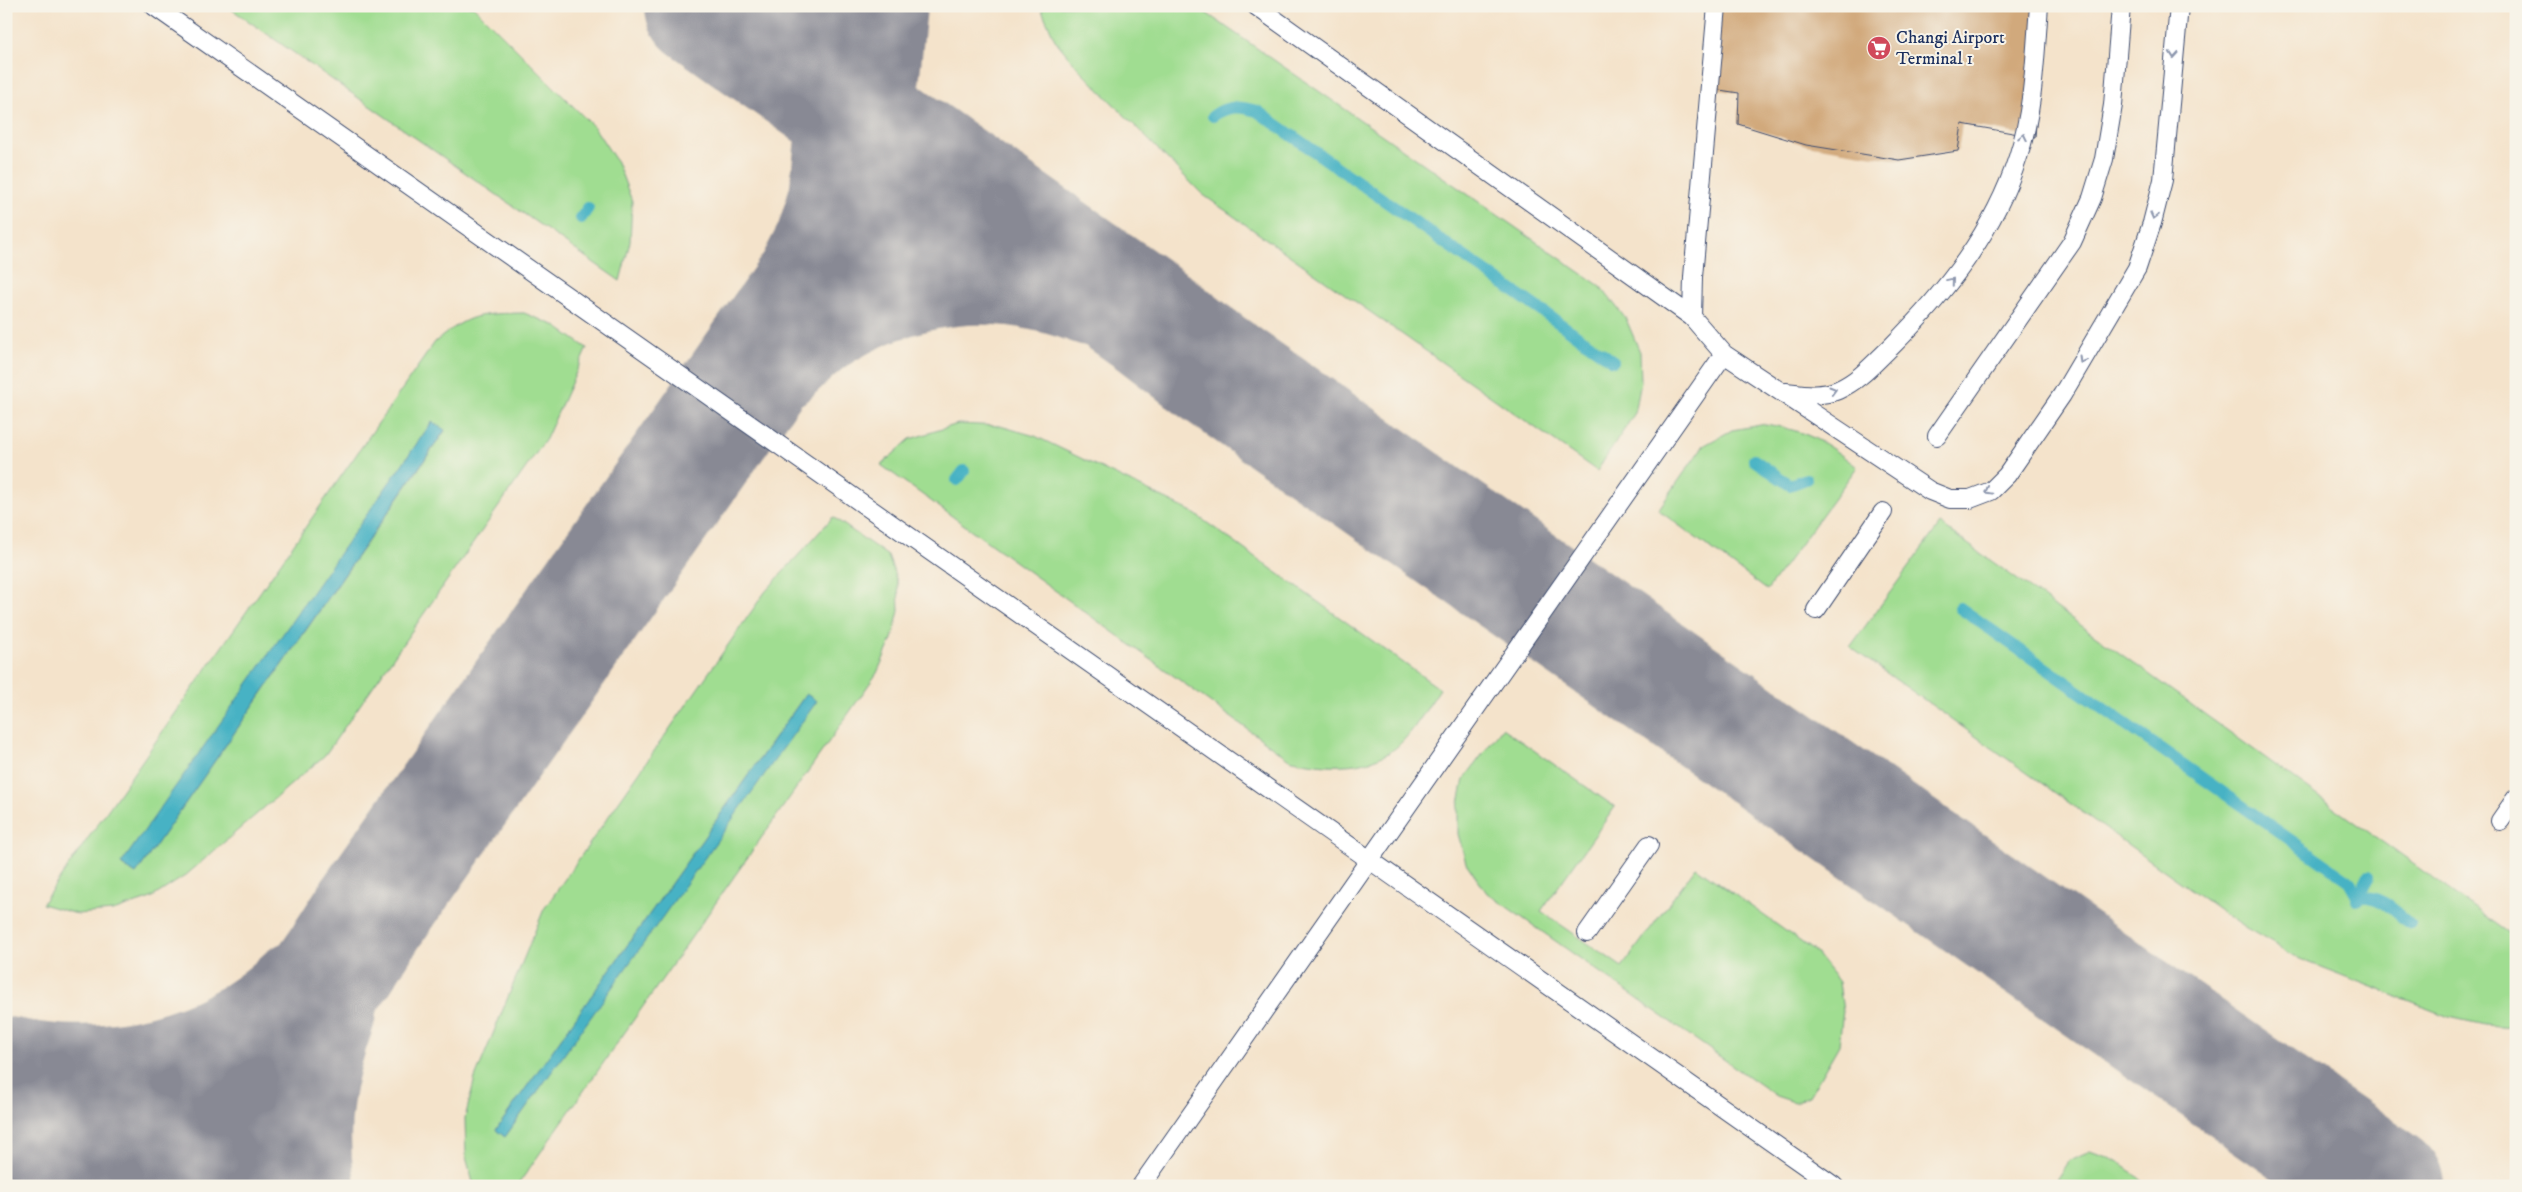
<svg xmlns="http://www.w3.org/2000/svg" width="2522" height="1192" viewBox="0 0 2522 1192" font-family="'IM FELL DW Pica',serif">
	<rect width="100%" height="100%" fill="#f7f3e8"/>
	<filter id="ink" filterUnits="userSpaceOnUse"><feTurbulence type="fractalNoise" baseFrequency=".02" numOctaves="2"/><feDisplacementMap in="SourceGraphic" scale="10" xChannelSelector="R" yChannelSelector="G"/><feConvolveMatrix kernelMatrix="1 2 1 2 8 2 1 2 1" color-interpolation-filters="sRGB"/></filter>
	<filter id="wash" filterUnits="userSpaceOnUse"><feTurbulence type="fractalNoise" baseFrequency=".0096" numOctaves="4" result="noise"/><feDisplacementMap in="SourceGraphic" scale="20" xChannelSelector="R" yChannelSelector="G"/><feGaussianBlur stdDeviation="1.12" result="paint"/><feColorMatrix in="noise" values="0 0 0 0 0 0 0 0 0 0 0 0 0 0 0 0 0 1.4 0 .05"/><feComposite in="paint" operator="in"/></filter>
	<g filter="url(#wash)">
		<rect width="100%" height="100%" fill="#f4e3cb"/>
		<path fill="#a0dd91" stroke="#5e8678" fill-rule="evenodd" d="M227,6h246l121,121 23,35 15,39 -2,41 -10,39z
			M1040,6h156l404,280 26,33 14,33 1,30 -6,31 -38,58 -395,-277 -124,-126 -23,-28z
			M524,313l30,12 33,23 -41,91 -221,316 -140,121 -34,22 -38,13 -36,3 -35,-10 393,-562c35,-29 44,-28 89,-29zM432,422l13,9 -309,443 -14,-9z
			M958,424l42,2 35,10 157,76 248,177c-12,17 -23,37 -38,53 -27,29 -77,26 -113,17l-408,-294 29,-26z
			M1766,424c43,8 56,16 91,43l-90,123 -109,-80 45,-64 29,-16z
			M833,517l55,39 10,28 1,27 -7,28 -15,34 -360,513h-43l-8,-29 -1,-39 10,-40 69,-169 221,-317zM806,694l10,7 -311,436 -9,-7z
			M1940,524l576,414v89l-31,-2 -36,-8 -149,-58 -59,-34 -391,-278z
			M1502,728l113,79 -74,104 81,56 74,-100 119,85 24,30 4,29 -4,34 -30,52 -15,5 -18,-6 -289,-203 -21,-30 -8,-29v-26l6,-29z
			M2091,1151c23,8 40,17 56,35h-94l17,-26z"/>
		<path fill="#47b2c4" stroke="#317091" d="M432,422l13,8 -309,444 -15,-10z
			M806,694l11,7 -312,436 -9,-7z"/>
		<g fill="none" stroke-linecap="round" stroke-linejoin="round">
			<path stroke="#47b2c4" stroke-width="12" d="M1213,116c15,-11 27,-10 44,-5l356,250
				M581,218l7,-10
				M1754,460l36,25 16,-6
				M957,480l7,-9
				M1960,608l389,273 9,16c22,-3 37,14 52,27
				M2357,900l12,-24"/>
			<path stroke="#888994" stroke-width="118" d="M704,6l448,315 60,46 1173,819
				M771,354c13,-11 26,-25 40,-35 86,-58 188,-69 284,-31
				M6,1076c104,22 219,-3 297,-78
				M6,1107l113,79
				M184,1186l155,-223 34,-53 441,-626 19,-37 15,-49 20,-192
				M296,1186c-10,-61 0,-118 21,-175"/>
		</g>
		<g id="blocks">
			<path fill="#d1a97b" d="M1720,6h325l-10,131 -73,-13 -4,27 -59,9 -93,-15 -68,-21 1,-31 -26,-4z"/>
		</g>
	</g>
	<g filter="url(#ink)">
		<use href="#blocks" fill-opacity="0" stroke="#3c4a6e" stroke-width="1"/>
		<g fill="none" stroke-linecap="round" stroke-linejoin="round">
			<g stroke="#3c4a6e" stroke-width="20">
				<path id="lane" d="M154,6l1680,1180
					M1256,6l436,311 32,37 206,137 20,8h20l21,-8 16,-16 55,-80 75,-127 15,-45 11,-43 16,-174
					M1692,317l1,-40 24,-271
					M1786,392c17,2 36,5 52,-2 22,-10 36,-27 53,-43 55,-55 103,-115 127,-190 16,-48 17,-101 21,-151
					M1937,436l135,-194 20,-44 12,-39 9,-54 8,-99
					M1816,610l67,-98
					M2500,821l16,-23
					M1587,933l62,-88
					M1141,1186l583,-832"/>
			</g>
			<use href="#lane" stroke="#fff" stroke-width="18"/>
		</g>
		<defs><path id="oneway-chevron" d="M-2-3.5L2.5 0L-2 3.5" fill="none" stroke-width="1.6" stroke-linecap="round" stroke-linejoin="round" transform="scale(1.25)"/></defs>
		<g stroke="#8d97ae">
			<use href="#oneway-chevron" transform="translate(2174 55) rotate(95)"/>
			<use href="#oneway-chevron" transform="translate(2023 137) rotate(-78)"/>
			<use href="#oneway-chevron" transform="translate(2154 216) rotate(104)"/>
			<use href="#oneway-chevron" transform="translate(1951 281) rotate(-50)"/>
			<use href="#oneway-chevron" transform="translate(2082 360) rotate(121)"/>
			<use href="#oneway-chevron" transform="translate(1833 390) rotate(-16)"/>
			<use href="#oneway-chevron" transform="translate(1988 491) rotate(151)"/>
		</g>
	</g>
	<defs>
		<g id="supermarket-disc" transform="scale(1.25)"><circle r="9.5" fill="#d1495b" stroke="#f7f3e8"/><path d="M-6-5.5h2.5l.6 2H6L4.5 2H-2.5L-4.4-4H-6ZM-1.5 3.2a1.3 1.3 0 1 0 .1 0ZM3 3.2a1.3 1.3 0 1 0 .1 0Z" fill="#fff"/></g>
	</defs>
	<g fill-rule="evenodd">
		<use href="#supermarket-disc" x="1879" y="48"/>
	</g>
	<g text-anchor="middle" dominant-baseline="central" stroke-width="4" stroke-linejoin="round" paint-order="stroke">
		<g font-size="18" fill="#1b2f5e" stroke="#f7f3e8" text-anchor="start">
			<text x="1896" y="38">Changi Airport<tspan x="1896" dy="21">Terminal 1</tspan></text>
		</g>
	</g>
	<rect width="2522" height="1192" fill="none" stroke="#f7f3e8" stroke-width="25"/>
</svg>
